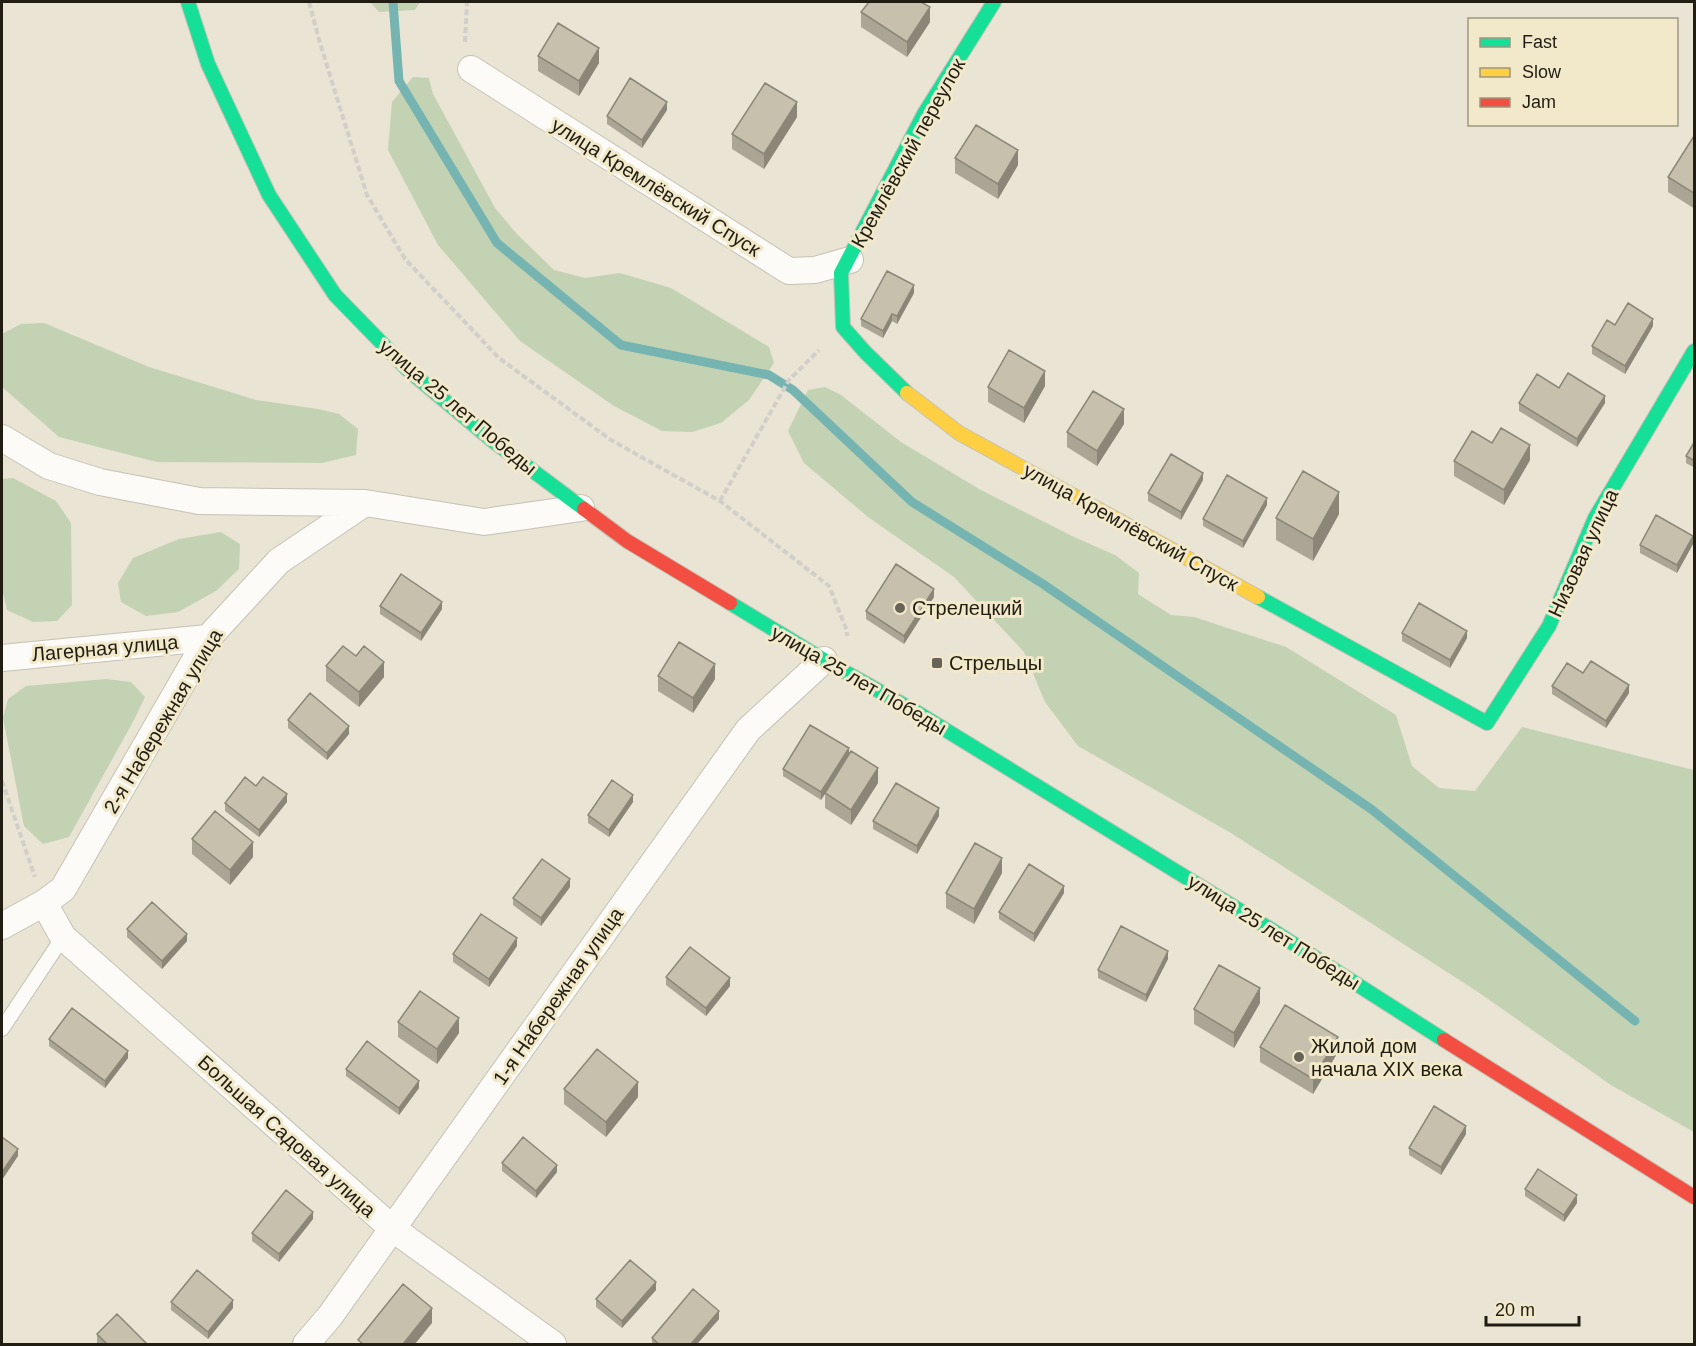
<svg xmlns="http://www.w3.org/2000/svg" width="1696" height="1346" viewBox="0 0 1696 1346" font-family="Arial,sans-serif">
	<rect width="100%" height="100%" fill="#e9e4d3"/>
	<path fill="#c4d2b4" d="M370,2h50l-5,8 -36,2z
		M413,77l16,1 4,16 62,114 21,25 38,37 31,8 35,-5 51,15 98,59 5,16 -25,37 -28,23 -29,9 -30,-1 -48,-25 -94,-65 -82,-96 -50,-95 4,-48z
		M44,323l105,44 107,33 62,9 21,5 19,15 -2,26 -34,8 -165,-1 -98,-25 -57,-50v-53l19,-10z
		M825,387l16,8 60,47 78,47 95,48 41,18 24,18 -1,21 33,21 23,2 92,30 110,68 16,51 27,22 36,3 47,-64 172,43v362l-83,-47 -133,-93 -247,-159 -153,-87 -33,-44 -21,-50 -70,-75 -86,-60 -64,-54 -16,-32 20,-41z
		M13,478l43,23 15,22 1,82 -15,16 -24,1 -26,-12 -5,-21v-110z
		M221,532l19,12 -1,25 -23,22 -38,21 -32,4 -25,-14 -3,-19 15,-25 46,-19z
		M106,679l25,3 14,15 -11,23 -65,117 -26,7 -19,-18 -21,-108 5,-19 18,-13z"/>
	<g fill="none" stroke-linecap="round" stroke-linejoin="round">
		<path stroke="#76b4b1" stroke-width="9" d="M393,2l6,79 98,162 124,102 148,30 24,15 119,112 131,82 328,225 264,212"/>
		<g stroke="#c6c2b5" stroke-width="16">
			<path id="lane" d="M2,1029l61,-92"/>
		</g>
		<g stroke="#c6c2b5" stroke-width="28">
			<path id="street" d="M471,69l318,202 26,-1 35,-10
				M2,438l47,28 51,16 99,19 166,2
				M2,658l206,-20
				M44,903l19,34 330,292 160,115
				M2,926l42,-23 19,-14 145,-251 71,-77 86,-58 119,19 97,-14
				M306,1344l24,-28 418,-586 76,-70"/>
		</g>
		<g stroke="#c6c2b5" stroke-width="16">
			<path id="fast" d="M188,2l20,62 61,131 66,100 73,75 85,71 91,68
				M907,393l-42,-41 -22,-25 -2,-54 83,-159 70,-112
				M1258,597l229,126 62,-97 46,-108 99,-167
				M730,603l94,57 94,53 357,219 169,108"/>
		</g>
		<g stroke="#c6c2b5" stroke-width="16">
			<path id="slow" d="M907,393l52,40 299,164"/>
		</g>
		<g stroke="#c6c2b5" stroke-width="16">
			<path id="jam" d="M584,509l43,32 103,62
				M1444,1040l250,157"/>
		</g>
		<path stroke="#d0cfca" stroke-width="4" stroke-dasharray="6 3" stroke-linecap="butt" d="M309,2l11,41 47,152 38,64 94,99 112,82 109,61 109,85 18,45v5
			M465,42l2,-40
			M720,501l69,-121 30,-30
			M2,781l33,96"/>
		<use href="#lane" stroke="#fcfbf8" stroke-width="14"/>
		<use href="#street" stroke="#fcfbf8" stroke-width="26"/>
		<use href="#fast" stroke="#16e098" stroke-width="14"/>
		<use href="#slow" stroke="#ffcf43" stroke-width="14"/>
		<use href="#jam" stroke="#f24e42" stroke-width="14"/>
	</g>
	<path fill="#aaa594" d="M861,12l69,10 -23,35 -46,-30z
		M538,56l61,7 -20,33 -41,-25z
		M667,110l-25,38 -35,-24v-8z
		M797,117l-33,52 -32,-20v-15z
		M1695,137v72l-27,-17v-15z
		M955,158l63,7 -20,34 -43,-26z
		M914,293l-17,31 -5,-3 -9,17 -22,-12v-7z
		M1615,325l38,1 -28,48 -33,-20v-8z
		M1045,386l-21,37 -36,-21v-15z
		M1559,388l46,15 -28,44 -58,-36v-8z
		M1124,424l-27,42 -30,-19v-15z
		M1695,441v27l-9,-5v-7z
		M1492,443l38,17 -26,45 -50,-29v-15z
		M1203,480l-22,40 -33,-19v-8z
		M1267,505l-24,43 -40,-22v-7z
		M1339,514l-26,47 -37,-21v-22z
		M1693,544l-16,29 -37,-20v-8z
		M934,597l-30,47 -38,-25v-8z
		M380,606l62,3 -21,32 -41,-27z
		M1402,633l65,5 -17,30 -48,-27z
		M356,656l28,21 -25,30 -33,-26v-15z
		M1583,673l46,20 -23,35 -54,-34v-8z
		M658,676l57,3 -22,34 -35,-22z
		M288,720l61,14 -22,26 -39,-32z
		M849,755l29,28 -27,42 -26,-17v-14l-4,6 -38,-24v-7z
		M256,786l31,16 -28,35 -34,-26v-8z
		M633,802l-24,35 -21,-14v-8z
		M939,816l-22,38 -44,-25v-8z
		M192,839l61,18 -23,28 -38,-31z
		M1002,873l-28,51 -28,-16v-15z
		M570,887l-29,39 -28,-21v-7z
		M1064,893l-30,49 -35,-23v-7z
		M127,929l60,12 -25,28 -35,-32z
		M517,946l-28,41 -36,-25v-8z
		M1168,959l-22,43 -48,-24v-8z
		M666,977l64,9 -24,30 -40,-31z
		M1260,1003l-26,45 -40,-24v-15z
		M398,1022l61,11 -22,31 -39,-27z
		M49,1039l79,19 -23,30 -56,-42z
		M1260,1047l78,5 -25,42 -53,-32z
		M346,1069l73,19 -20,27 -53,-39z
		M564,1089l74,8 -32,40 -42,-33z
		M1466,1134l-25,41 -32,-20v-7z
		M502,1163l55,9 -21,26 -34,-27z
		M1525,1189l52,14 -13,19 -39,-26z
		M313,1219l-34,43 -27,-21v-8z
		M656,1290l-34,38 -26,-21v-8z
		M171,1302l62,6 -25,31 -37,-29z
		M719,1319l-22,25h-45v-6z
		M97,1334l50,10h-50z"/>
	<path fill="#8b8678" d="M930,7v15l-23,35v-15z
		M599,48v15l-20,33v-15z
		M667,102v8l-25,38v-8z
		M797,102v15l-33,52v-15z
		M1018,150v15l-20,34v-15z
		M914,285v8l-17,31v-8z
		M892,314v7l-9,17v-7z
		M1653,319v7l-28,48v-8z
		M1045,371v15l-21,37v-15z
		M1605,396v7l-28,44v-8z
		M1124,409v15l-27,42v-15z
		M1530,445v15l-26,45v-15z
		M1203,473v7l-22,40v-8z
		M1339,492v22l-26,47v-22z
		M1267,498v7l-24,43v-7z
		M1693,536v8l-16,29v-8z
		M934,589v8l-30,47v-8z
		M442,602v7l-21,32v-8z
		M1467,631v7l-17,30v-8z
		M384,662v15l-25,30v-15z
		M715,664v15l-22,34v-15z
		M1629,685v8l-23,35v-7z
		M349,726v8l-22,26v-7z
		M849,748v8l-28,44v-8z
		M878,768v15l-27,42v-15z
		M287,794v8l-28,35v-7z
		M633,795v7l-24,35v-7z
		M939,808v8l-22,38v-8z
		M253,842v15l-23,28v-15z
		M1002,858v15l-28,51v-15z
		M570,879v8l-29,39v-8z
		M1064,886v7l-30,49v-8z
		M187,934v7l-25,28v-8z
		M517,938v8l-28,41v-8z
		M1168,951v8l-22,43v-7z
		M730,978v8l-24,30v-8z
		M1260,988v15l-26,45v-15z
		M459,1018v15l-22,31v-15z
		M1338,1037v15l-25,42v-15z
		M128,1051v7l-23,30v-7z
		M419,1081v7l-20,27v-7z
		M638,1082v15l-32,40v-15z
		M1466,1126v8l-25,41v-8z
		M18,1149v7l-16,24v-8z
		M557,1165v7l-21,26v-7z
		M1577,1195v8l-13,19v-7z
		M313,1212v7l-34,43v-8z
		M656,1282v8l-34,38v-7z
		M233,1300v8l-25,31v-7z
		M432,1308v15l-17,21h-12z
		M719,1311v8l-22,25h-6z"/>
	<path fill="#c6c0ac" stroke="#8b8678" stroke-width="1.5" d="M869,2h52l9,5 -23,35 -46,-30z
		M558,23l41,25 -20,33 -41,-25z
		M630,78l37,24 -25,38 -35,-24z
		M765,83l32,19 -33,52 -32,-20z
		M976,125l42,25 -20,34 -43,-26z
		M1694,136l1,1v57l-27,-17z
		M887,271l27,14 -17,31 -5,-2 -9,17 -22,-12z
		M1628,303l25,16 -28,47 -33,-20 15,-26 8,5z
		M1009,350l36,21 -21,37 -36,-21z
		M1568,373l37,23 -28,43 -58,-36 18,-29 22,14z
		M1093,391l31,18 -27,42 -30,-19z
		M1501,428l29,17 -26,45 -50,-29 18,-30 20,12z
		M1695,441v20l-9,-5z
		M1171,454l32,19 -22,39 -33,-19z
		M1303,471l36,21 -26,47 -37,-21z
		M1227,475l40,23 -24,43 -40,-22z
		M1656,515l37,21 -16,29 -37,-20z
		M896,564l38,25 -30,47 -38,-25z
		M401,574l41,28 -21,31 -41,-27z
		M1419,603l48,28 -17,29 -48,-27z
		M679,642l36,22 -22,34 -35,-22z
		M343,646l13,10 8,-10 20,16 -25,30 -33,-26z
		M1591,661l38,24 -23,36 -54,-35 15,-23 16,10z
		M310,693l39,33 -22,27 -39,-33z
		M810,725l39,23 -28,44 -38,-23z
		M851,751l27,17 -27,42 -26,-17z
		M245,777l11,9 7,-9 24,17 -28,36 -34,-27z
		M612,780l21,15 -24,35 -21,-15z
		M896,783l43,25 -22,38 -44,-25z
		M215,811l38,31 -23,28 -38,-31z
		M975,843l27,15 -28,51 -28,-16z
		M542,859l28,20 -29,39 -28,-20z
		M1029,864l35,22 -30,48 -35,-22z
		M152,902l35,32 -25,27 -35,-32z
		M481,914l36,24 -28,41 -36,-25z
		M1121,926l47,25 -22,44 -48,-25z
		M690,947l40,31 -24,30 -40,-31z
		M1219,965l41,23 -26,45 -40,-24z
		M420,991l39,27 -22,31 -39,-27z
		M1285,1005l53,32 -25,42 -53,-32z
		M72,1008l56,43 -23,30 -56,-42z
		M367,1041l52,40 -20,27 -53,-39z
		M597,1049l41,33 -32,40 -42,-33z
		M1434,1106l32,20 -25,41 -32,-19z
		M2,1137l16,12 -16,23z
		M523,1137l34,28 -21,26 -34,-28z
		M1538,1169l39,26 -13,20 -39,-26z
		M286,1190l27,22 -34,42 -27,-21z
		M630,1260l26,22 -34,39 -26,-22z
		M197,1270l36,30 -25,32 -37,-30z
		M403,1284l29,24 -29,36h-40l-5,-4z
		M693,1289l26,22 -28,33h-32l-7,-6z
		M117,1314l30,30h-40l-10,-10z"/>
	<g fill="#676356" stroke="#f2e8ca" stroke-width="2">
		<circle cx="900" cy="608" r="6"/>
		<rect x="931" y="657" width="12" height="12" rx="3"/>
		<circle cx="1299" cy="1057" r="6"/>
	</g>
	<g text-anchor="middle" dominant-baseline="central" stroke-width="6" stroke-linejoin="round" paint-order="stroke">
		<g font-size="20" fill="#211d12" stroke="#f2e8ca">
			<text transform="translate(908 153) rotate(-61)">Кремлёвский переулок</text>
			<text transform="translate(656 187) rotate(32)">улица Кремлёвский Спуск</text>
			<text transform="translate(458 407) rotate(40)">улица 25 лет Победы</text>
			<text transform="translate(1131 527) rotate(29)">улица Кремлёвский Спуск</text>
			<text transform="translate(1583 553) rotate(-65)">Низовая улица</text>
			<text transform="translate(105 648) rotate(-5)">Лагерная улица</text>
			<text transform="translate(859 680) rotate(30)">улица 25 лет Победы</text>
			<text transform="translate(163 721) rotate(-59)">2-я Набережная улица</text>
			<text transform="translate(1274 932) rotate(32)">улица 25 лет Победы</text>
			<text transform="translate(558 996) rotate(-55)">1-я Набережная улица</text>
			<text transform="translate(287 1136) rotate(42)">Большая Садовая улица</text>
		</g>
		<g font-size="20" fill="#211d12" stroke="#f2e8ca" text-anchor="start">
			<text x="912" y="608">Стрелецкий</text>
			<text x="949" y="663">Стрельцы</text>
			<text x="1311" y="1046">Жилой дом<tspan x="1311" dy="23">начала XIX века</tspan></text>
		</g>
	</g>
	<rect width="1696" height="1346" fill="none" stroke="#211d12" stroke-width="6"/>
	<rect x="1468" y="18" width="210" height="108" fill="#f2e8ca" stroke="#9e9780" stroke-width="1.5"/>
	<rect x="1480" y="38" width="30" height="9" fill="#16e098" stroke="#9e9780" stroke-width="1.5"/>
	<text x="1522" y="48" font-size="18" fill="#211d12">Fast</text>
	<rect x="1480" y="68" width="30" height="9" fill="#ffcf43" stroke="#9e9780" stroke-width="1.5"/>
	<text x="1522" y="78" font-size="18" fill="#211d12">Slow</text>
	<rect x="1480" y="98" width="30" height="9" fill="#f24e42" stroke="#9e9780" stroke-width="1.5"/>
	<text x="1522" y="108" font-size="18" fill="#211d12">Jam</text>
	<path d="M1486 1316v9h93v-9" fill="none" stroke="#211d12" stroke-width="3"/>
	<text x="1495" y="1316" font-size="18" fill="#211d12" stroke="#f2e8ca" stroke-width="4.5" paint-order="stroke">20 m</text>
</svg>
